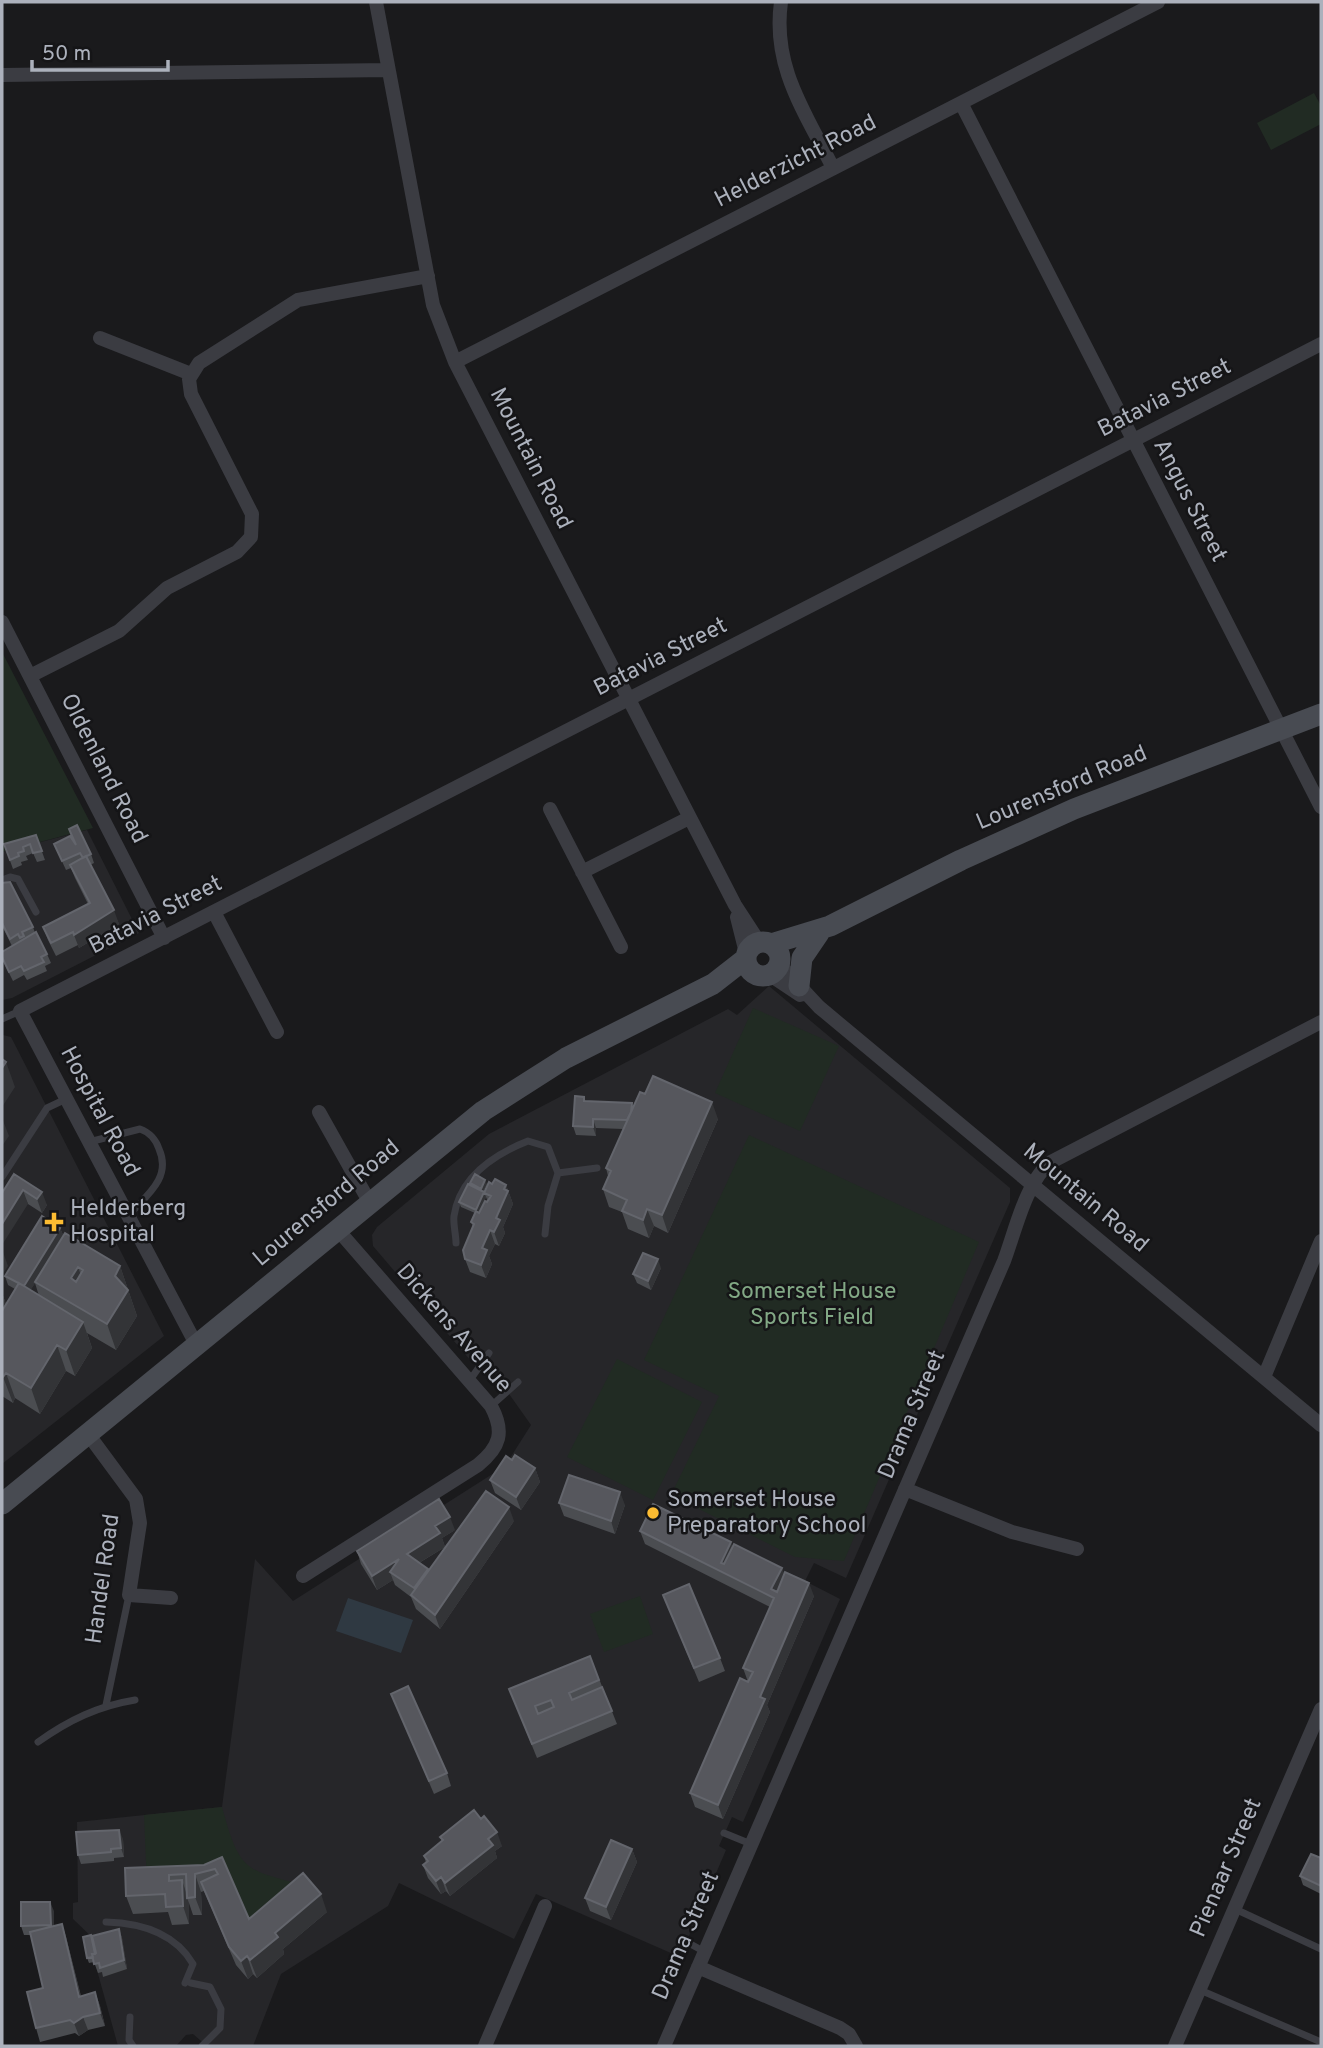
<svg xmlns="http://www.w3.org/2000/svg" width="1323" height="2048" viewBox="0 0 1323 2048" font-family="Overpass,sans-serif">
	<rect width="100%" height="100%" fill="#1a1a1c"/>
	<path fill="#262629" d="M87,830l52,103 -127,65 -10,2v-148z
		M769,986l241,202v14l-164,376 -32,-15 -9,18 35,18 -97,223 -11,-5 -13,29 7,4 -46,107 -144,-63 -22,45 -115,-56 -11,23 -107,68 -28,72h-46l-14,-12 -7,1 -10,11h-58l-23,-83 5,-1 -3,-20 -24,-23v-16l5,-1 -1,-80 145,-15 33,-248 38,42 212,-135 26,-41 -49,-69 -11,5 -98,-115 -1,-11 5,-8 112,-93 239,-125 9,6z
		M3,1035l8,2 153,299 -162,128z"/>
	<path fill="#212b23" d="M1314,93l7,13v18l-50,26 -14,-27z
		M2,652l91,176 -91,24z
		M753,1008l86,38 -39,85 -85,-38z
		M749,1135l230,107 -135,319 -49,-4 -124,-62 48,-99 -75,-36z
		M617,1359l85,43 -49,98 -86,-43z
		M640,1596l13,38 -49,18 -14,-38z
		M222,1807c18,66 23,63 86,79l-52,50 -26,-54 -83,3 -3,-70z"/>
	<path fill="#2f3942" d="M348,1598l65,22 -12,33 -65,-22z"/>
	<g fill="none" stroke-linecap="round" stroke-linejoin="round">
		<path stroke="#3b3c42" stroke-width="7" d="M2,880l8,-3 8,2 18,33
			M2,1019l18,-8
			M89,1142l51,-13c9,3 16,11 19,20 13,29 -13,47 -31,67
			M558,1173l39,-5
			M2,1177l45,-69 19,-9
			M456,1243c0,-8 -3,-19 -2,-27 6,-40 41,-62 74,-75l20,6 10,26 -10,33 -3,28
			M470,1380l19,-27
			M491,1406l27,-24
			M106,1705l23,-110
			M38,1742c31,-22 60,-36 97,-42
			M724,1833l27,11
			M1235,1909l86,40
			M106,1922c34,1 69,11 87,42l-8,19
			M685,1941l20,11
			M191,1983l19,4 11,22 -1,19 -18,18
			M1200,1990l121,52
			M130,2017l-1,23 4,6"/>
		<path stroke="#3b3c42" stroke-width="14" d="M376,2l57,303 22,57 280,543 24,37
			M781,2c-9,65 24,110 52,166
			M2,75l386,-5
			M961,103l360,704
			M100,338l91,36
			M455,362l703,-360
			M2,622l162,316
			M30,676l89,-45 48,-43 70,-36 14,-15 1,-23 -61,-120 -2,-15 10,-16 99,-63 130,-24
			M550,809l71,138
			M582,872l107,-54
			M214,912l63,120
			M737,917l9,36
			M780,965l39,42 502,418
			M770,975l30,20
			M319,1112l51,91
			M197,1346l-177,-335 1301,-667
			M1264,1377l57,-136
			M88,1434l48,65 4,24 -11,72 42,3
			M905,1489l107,43 65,17
			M303,1576l175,-111c22,-18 27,-33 13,-59l-153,-176
			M698,1967l142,61 9,6 7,12
			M485,2046l60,-140
			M664,2046l340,-785c11,-29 22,-80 47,-99l270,-140
			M1175,2046l146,-337"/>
		<path stroke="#484b52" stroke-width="21" d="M746 959a17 17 0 1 1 34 0a17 17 0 1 1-34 0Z
			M771,944l59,-18 131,-66 113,-51 247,-95
			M799,986l3,-28 17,-25
			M2,1504l481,-393 83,-53 147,-74 32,-25"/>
	</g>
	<path fill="#4b4d51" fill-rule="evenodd" d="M69,829l22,25 3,9 -4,2 29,59 -40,24 -1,-3 -22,11 -8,-16 -5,-13 45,-23 -13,-26 -4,-10 -5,2 -12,-26 20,-2z
		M36,835l9,25 -8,2 -4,-9 -7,3 2,4 -7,2 1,3 -9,4 -9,-25z
		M2,883l31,44 2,6 12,21 4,9 -6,3 2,5 -20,9 -3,-5 -11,6 -11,-22v-7l10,-6 -10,-20z
		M584,1097l2,5 46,1 1,4 85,12 -50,114 -14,-7 -5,12 -21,-9 -6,-17 -13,-5 -6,-18 5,-13 -2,-8 17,-39 -27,-1v8l-20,-1 -3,-9z
		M14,1174l33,31 -5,8 -14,-9z
		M470,1183l17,1 -4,8 1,1 8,-9 14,1 7,19 -10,23 2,6 -6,13 -4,-2 -6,12 3,8 -6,14 -16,-6 -5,-13 8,-32 -2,-5 4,-9 -14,-6 -2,-5 12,-16zM486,1197l2,5 -9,11h-1z
		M60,1228l3,7 57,31 17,50 -21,34 -29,-17 5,15 -17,28 -9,-5 -26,43 -25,-16 -2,5 -11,-7v-103l4,11 9,-15 -7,-4 -3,-9zM35,1283l4,13 -9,-6z
		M661,1268l-10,22 -14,-7 -4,-9z
		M512,1460l23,8 5,14 -19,28 -26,-17 -5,-13z
		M559,1503l66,2 -10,29 -51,-18z
		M514,1521l-74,108 -24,-20 -5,-12 -16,-12 -2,-5 -16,10 -16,-26 -4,-13 98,-21 -13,8 3,9 -26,16 9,8z
		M640,1531l93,17 49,20 2,7 30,21 -47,109 3,7 -47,107 -28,-12 -5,-14 58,-111 -5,-14 27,-61 -125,-63z
		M663,1595l57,63 5,13 -26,11z
		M590,1656l27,68 -80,34 -28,-69z
		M391,1694l56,79 4,13 -17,8z
		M440,1837l62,9 -7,5 2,7 -47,38 -4,-5 -5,3 -13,-16 -5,-13 3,-2 -2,-7 18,-15z
		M123,1839l1,18 -10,1v3l-33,3 -3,-9z
		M632,1849l5,13 -26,58 -21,-9 -5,-13z
		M222,1857l27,62 78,-7 -44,37 1,5 -27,24 -4,-4 -5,5 -12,-14 -32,-74 -3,1 1,23h-9l-4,-12v21l-17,1 -4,-13 -35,2 -7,-18 -1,-28 79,-3z
		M1321,1858v36l-18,-9 -3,-9z
		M54,1911v15l8,-2 4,13 15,59 14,-4 5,14 5,20 -17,4 -9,6 -4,-3 -35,9 -4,-14 7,-40 -12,-53h-7l-3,-9z
		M119,1929l3,9 5,31 -24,8 -1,-5 -4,1 -4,-11 -5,1 -2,-5 5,-19 3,14z"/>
	<path fill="#333437" d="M114,910l5,14 -40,24 -5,-13z
		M6,1062l9,25 -13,20v-39z
		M712,1102l6,17 -50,114 -6,-18z
		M2,1118l7,18 -7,10z
		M593,1119l3,9v8l-3,-9z
		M485,1180l2,4 -5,9 -1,-4z
		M506,1185l7,19 -10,23 2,6 -6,13 -5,-14 2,-14z
		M23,1190l5,14 -26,41v-21z
		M42,1192l5,13 -5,8 -5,-14z
		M484,1192l2,5 -8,17 -2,-4z
		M647,1209l7,17 -5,12 -6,-18z
		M60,1228l4,9 -37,59 -4,-9z
		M490,1230l5,14 -6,12 3,8 -6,14 -5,-13 1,-17z
		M3,1252l5,14 -6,9v-21z
		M658,1259l3,9 -10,22 -3,-9z
		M120,1266l17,50 -21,34 -9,-26 8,-48z
		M78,1267l9,25 -16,-14z
		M2,1293l5,14 -5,6z
		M83,1322l9,26 -17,28 -9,-26z
		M57,1345l9,26 -26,43 -9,-26z
		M6,1373l9,25 -2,5 -10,-26z
		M535,1468l5,14 -19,28 -5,-13z
		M620,1492l5,13 -10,29 -4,-13z
		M509,1507l5,14 -74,108 -5,-14z
		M450,1517l5,13 -13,8 3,9 -33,20 -5,-13 28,-28z
		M731,1542l5,14 -9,18 -6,-11z
		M399,1559l-9,13 3,8 -16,10 -5,-14z
		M782,1568l5,13 -11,21 -5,-13z
		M428,1569l5,13 -15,20 -4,-14z
		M809,1583l5,13 -47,109 3,7 -47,107 -5,-14 42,-108z
		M119,1830l4,9 1,18 -3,-9z
		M497,1832l5,14 -7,5 2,7 -47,38 -5,-13 43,-44z
		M632,1849l5,13 -26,58 -5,-13z
		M195,1874l6,18 1,23 -7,-18z
		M441,1877l5,14 -5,3 -5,-13z
		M182,1880l6,18h-1l2,5v21l-6,-18z
		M321,1894l6,18 -44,37 1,5 -27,24 -7,-18 25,-27z
		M50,1902l4,9v23l-3,-9z
		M62,1924l4,13 18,73 -5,-13z
		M119,1929l3,9 5,31 -3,-9z
		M247,1956l6,18 -5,5 -7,-18z
		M95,1992l5,14 5,20 -5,-13z
		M83,2017l5,13 -9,6 -5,-13z"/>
	<path fill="#56575d" stroke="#63656c" stroke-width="2" fill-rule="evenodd" d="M77,825l14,29 -8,4 -3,-5 -18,8 -8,-17 16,-8 6,9 -7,-16z
		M36,835l6,16 -9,2 -3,-9 -7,3 1,4 -6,2 1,3 -9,4 -6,-16z
		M86,856l28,54 -40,25 -1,-3 -22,11 -8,-16 47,-24 -20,-38z
		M10,882l23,45 -11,5 2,4 -4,2 -2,-4 -8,5 -8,-16v-40z
		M36,932l11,22 -6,3 3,5 -20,9 -3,-5 -12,6 -7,-15v-5z
		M2,1059l4,3 -4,6z
		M653,1076l59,26 -50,113 -15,-6 -4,11 -21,-9 5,-11 -24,-11 8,-18 -5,-3 34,-76 5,2z
		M575,1096l9,1v4l48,2 -1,9 -4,8 -34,-1v8l-20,-1z
		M14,1174l28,18 -5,7 -14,-9 -21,34v-31z
		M475,1174l10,6 -4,9 -11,-6z
		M495,1179l11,6 -2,4 4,2 -12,27 4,2 -6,12 -4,-2 -8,18 5,2 -6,15 -16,-6 -2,-9 11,-26 -3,-2 5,-11 3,2 6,-12 2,1 4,-6 -7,-3 5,-11 3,2z
		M468,1184l16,8 -8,18 -17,-8z
		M42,1216l18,12 -36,58 -19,-10z
		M65,1233l55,33 -5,10 13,14 -21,34 -72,-42zM78,1267l5,3 -7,12 -5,-4z
		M643,1253l15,6 -10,22 -15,-7z
		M19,1283l64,39 -17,28 -9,-5 -26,43 -25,-15 -3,4 -1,-1v-65z
		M515,1455l20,13 -19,29 -26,-17 16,-24 6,4z
		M569,1475l51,17 -9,29 -52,-18z
		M486,1491l23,16 -74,108 -24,-20z
		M439,1499l11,18 -15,9 5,7 -33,21 21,15 -14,19 -24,-16 9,-13 -27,17 -15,-25z
		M653,1504l78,38 -10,21 3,1 10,-20 48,24 -11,21 6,3 8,-20 24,11 -49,114 5,2 -47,106 -28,-12 50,-115 8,4 5,-10 -10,-4 31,-70 -134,-67z
		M689,1584l31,74 -26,10 -31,-73z
		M590,1656l9,24 -30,13 3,7 30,-13 10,24 -80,33 -23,-55zM551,1700l3,7 -16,7 -3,-8z
		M408,1686l39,87 -18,8 -38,-87z
		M474,1810l7,9 3,-3 13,16 -9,7 5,6 -48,38 -4,-6 -5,4 -13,-16 5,-4 -4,-5 19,-16 -3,-3z
		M119,1830l2,18 -10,1v3l-33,3 -2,-23z
		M611,1840l21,9 -26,58 -21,-9z
		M1311,1854l10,4v28l-21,-10z
		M222,1857l27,62 54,-46 18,21 -46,39 3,4 -28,23 -3,-4 -6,5 -12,-14 -28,-65 17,-8 -3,-5 -20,5v23l-8,1 -1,-24 -17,1v6l13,-1 1,26 -17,1 -1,-13 -39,2 -1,-28 79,-3z
		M21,1902h29l1,23 -30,1z
		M62,1924l17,73 16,-5 5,21 -17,4 -9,6 -4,-3 -34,8 -9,-36 16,-4 -13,-56z
		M119,1929l5,31 -24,8 -1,-5 -5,1 -2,-10 4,-1 -4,-17z
		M91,1935l4,19h-3l1,3 -6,1 -4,-21z"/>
	<g fill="#fcbc32" stroke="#151517" stroke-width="2.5">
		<path d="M50.5 1211.5h7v7h7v7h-7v7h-7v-7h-7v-7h7z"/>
		<circle cx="653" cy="1513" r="7"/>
	</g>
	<g text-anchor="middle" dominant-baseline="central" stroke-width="5" stroke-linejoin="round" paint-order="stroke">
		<g font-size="23" fill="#acb1bc" stroke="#151517">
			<text transform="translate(796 162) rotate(-27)">Helderzicht Road</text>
			<text transform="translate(1165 399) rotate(-27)">Batavia Street</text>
			<text transform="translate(530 459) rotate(63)">Mountain Road</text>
			<text transform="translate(1189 501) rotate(63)">Angus Street</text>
			<text transform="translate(661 658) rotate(-27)">Batavia Street</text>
			<text transform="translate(103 769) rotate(63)">Oldenland Road</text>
			<text transform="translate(1062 789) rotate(-23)">Lourensford Road</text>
			<text transform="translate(156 916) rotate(-27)">Batavia Street</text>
			<text transform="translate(99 1112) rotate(62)">Hospital Road</text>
			<text transform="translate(1085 1199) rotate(40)">Mountain Road</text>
			<text transform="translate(327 1204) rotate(-40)">Lourensford Road</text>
			<text transform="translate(453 1329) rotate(49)">Dickens Avenue</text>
			<text transform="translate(913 1415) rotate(-67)">Drama Street</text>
			<text transform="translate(104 1579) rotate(-82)">Handel Road</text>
			<text transform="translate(1227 1868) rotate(-67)">Pienaar Street</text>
			<text transform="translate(687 1936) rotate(-67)">Drama Street</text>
		</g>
		<g font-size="23" fill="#acb1bc" stroke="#151517" text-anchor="start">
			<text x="70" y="1209">Helderberg<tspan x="70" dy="26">Hospital</tspan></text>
			<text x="667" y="1500">Somerset House<tspan x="667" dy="26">Preparatory School</tspan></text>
		</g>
		<g font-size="23" fill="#82a885" stroke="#151517">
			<text x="812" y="1292">Somerset House<tspan x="812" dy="26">Sports Field</tspan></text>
		</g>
	</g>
	<rect width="1323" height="2048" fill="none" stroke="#acb1bc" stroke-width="7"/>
	<path d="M32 60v10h136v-10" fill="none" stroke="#acb1bc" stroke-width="3.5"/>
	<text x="42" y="60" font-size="21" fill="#acb1bc" stroke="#151517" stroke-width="5" paint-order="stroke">50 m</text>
</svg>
